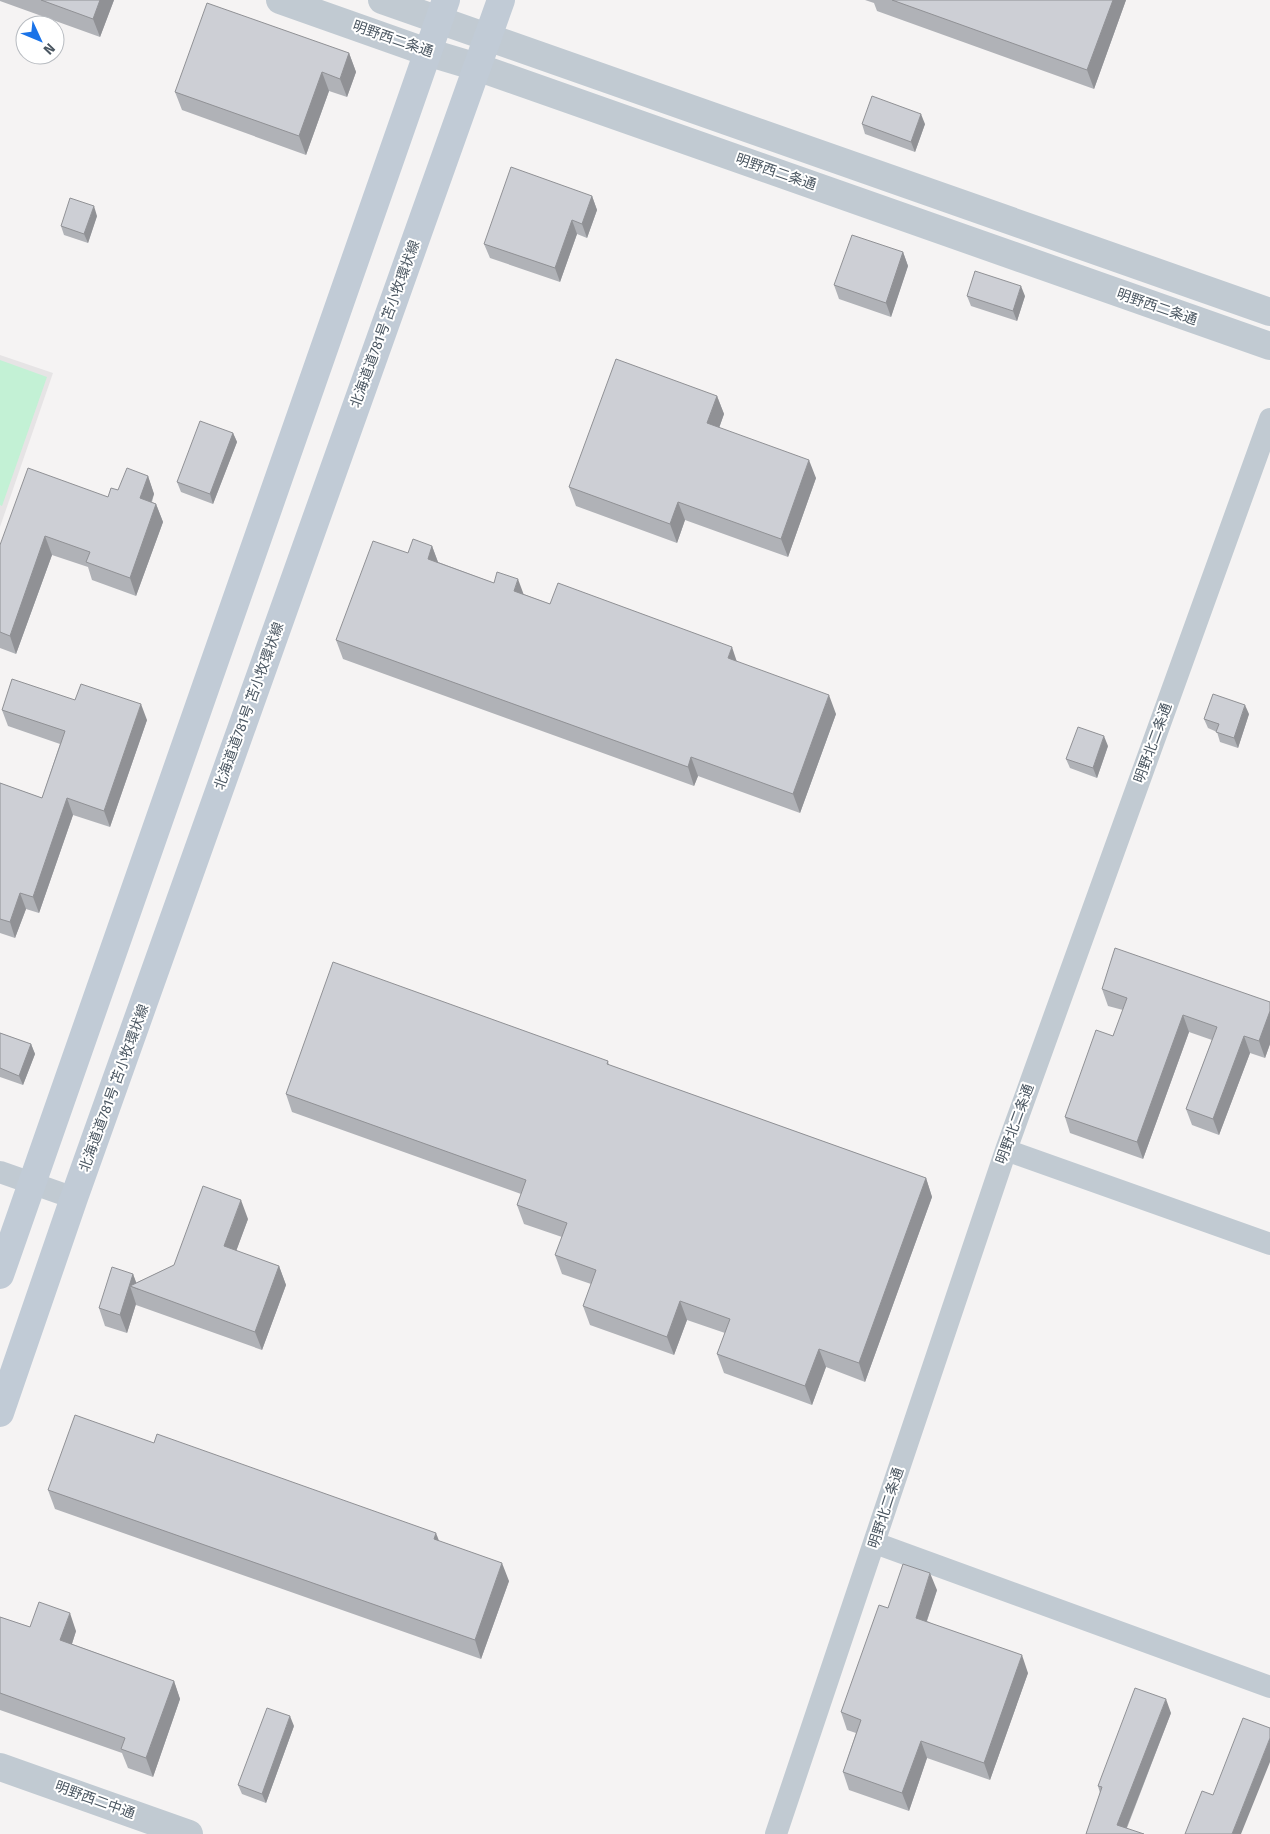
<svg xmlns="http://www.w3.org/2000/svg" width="1270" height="1834" viewBox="0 0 1270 1834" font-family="'Fira Sans','Noto Sans JP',sans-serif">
	<rect width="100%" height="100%" fill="#f5f3f3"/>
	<path fill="#e6e4e5" d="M0,355l53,18 -53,154z"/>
	<path fill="#c3f1d5" d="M0,360l47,17 -45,129 -2,-1z"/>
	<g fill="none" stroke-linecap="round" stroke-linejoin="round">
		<path stroke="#c1cad2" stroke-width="22" d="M1006,1150l264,94
			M0,1172l74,26
			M875,1543l395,144
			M776,1834l230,-684 264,-731"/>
		<path stroke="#c1cad2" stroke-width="28" d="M280,0l147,52 50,15 793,279
			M382,0l888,312
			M0,1767l189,67"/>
		<path stroke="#c1cbd6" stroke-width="28" d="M0,1275l446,-1275
			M0,1413l74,-215 427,-1198"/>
	</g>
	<path fill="#b0b2b7" d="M0,0h114l-14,37 -100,-36z
		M865,0h261l-32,89 -217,-78 -3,-8z
		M349,53l7,19 -9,25 -18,-6 -23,64 -124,-45 -7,-18z
		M862,124h63l-10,28 -50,-18z
		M592,196l5,14 -10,28 -10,-4 -17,48 -70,-24 -6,-14z
		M97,216l-9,27 -24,-8 -3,-9z
		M903,252l5,14 -17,51 -52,-18 -5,-14z
		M967,296h58l-8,25 -46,-15z
		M717,396l7,18 -5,14 97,50 -28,79 -103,-37 -8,23 -101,-37 -7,-19z
		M233,433l4,9 -24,62 -32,-12 -4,-10z
		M148,476l6,18 -2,8 4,2 7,18 -27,74 -44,-16 -4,-13 -36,-12 -36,99 -16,-6v-103l108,-48 10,-7z
		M432,546l6,16 112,42 187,58 99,52 -36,99 -102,-37 -4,10 -351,-127 -7,-19 72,-87z
		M75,700l72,20 -37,107 -37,-12 -34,98 -13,-4 -11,29 -15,-5v-150l42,15 18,-54 -52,-18 -6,-16z
		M1249,714l-11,34 -18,-6 -3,-10 -9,-4 -4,-9z
		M1108,746l-11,32 -27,-10 -4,-9z
		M1102,989l168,13v42l-5,14 -15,-5 -31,82 -27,-10 -6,-16 26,-69 -23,-8 -46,127 -73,-26 -5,-16 48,-81 10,-26 -15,-4z
		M0,1033l31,11 4,10 -12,31 -23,-8z
		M608,1061l1,4 317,113 6,19 -67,185 -39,-15 -14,38 -88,-32 -7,-19 8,-21 -38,-13 -13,35 -84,-30 -7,-19 8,-22 -29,-10 -7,-19 7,-18 -38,-13 -7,-19 4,-11 -229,-82 -6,-18z
		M248,1219l-12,32 43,15 7,19 -24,65 -126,-45v-1l-9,29 -22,-7 -6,-18 34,-34 3,9 38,-18z
		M154,1443l355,138 -28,78 -426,-150 -7,-19z
		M937,1590l-10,31 101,52 -38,107 -63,-22 -18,53 -60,-21 -6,-18 13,-39 -9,-3 -6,-18 47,-104z
		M0,1617l30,10 46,4 -4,13 102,37 6,18 -27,78 -25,-9 -6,-15 -122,-43z
		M1171,1713l-44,115 -41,6 14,-41 -2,-7z
		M294,1726l-28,77 -24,-9 -4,-9z"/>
	<path fill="#909195" d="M100,0h14l-14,37 -7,-18z
		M1113,0h13l-32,89 -7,-19z
		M349,53l7,19 -9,25 -7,-18z
		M322,72l7,19 -23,64 -7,-19z
		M921,114l4,10 -10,28 -4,-10z
		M592,196l5,14 -10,28 -5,-14z
		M94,206l3,10 -9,27 -4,-9z
		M572,220l5,14 -17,48 -5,-14z
		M903,252l5,14 -17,51 -5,-14z
		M1021,286l4,10 -8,25 -4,-10z
		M717,396l7,18 -10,28 -7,-19z
		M233,433l4,9 -24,62 -3,-10z
		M809,460l7,18 -28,79 -7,-18z
		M148,476l6,18 -8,22 -6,-18z
		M678,502l7,18 -8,23 -7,-19z
		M156,504l7,18 -27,74 -6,-18z
		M45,536l7,19 -36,99 -6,-18z
		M432,546l7,19 -11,-6z
		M518,579l7,19 -11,-7z
		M732,647l6,18 -10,-7z
		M829,695l7,19 -36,99 -7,-19z
		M141,704l6,16 -37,107 -6,-16z
		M1245,705l4,9 -11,34 -4,-10z
		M1104,736l4,10 -11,32 -4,-10z
		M691,757l7,19 -4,10 -6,-19z
		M67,798l6,17 -34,98 -6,-16z
		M20,893l6,16 -11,29 -5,-16z
		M1270,1011v33l-5,14 -6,-17z
		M1183,1015l6,17 -46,127 -6,-17z
		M1244,1036l6,17 -31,82 -6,-16z
		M31,1044l4,10 -12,31 -4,-9z
		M926,1178l6,19 -67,185 -6,-19z
		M241,1200l7,19 -17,46 -7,-19z
		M279,1266l7,19 -24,65 -7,-18z
		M133,1274l6,16 -9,-4 6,18 -9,29 -7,-18z
		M680,1301l7,19 -13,35 -7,-18z
		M819,1349l7,18 -14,38 -7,-19z
		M436,1533l7,18 -9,-12z
		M502,1563l7,18 -28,78 -6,-19z
		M930,1573l7,17 -15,45 -6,-17z
		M70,1613l6,18 -9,28 -7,-19z
		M1022,1655l6,18 -38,107 -6,-17z
		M174,1681l6,18 -27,78 -7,-19z
		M1166,1699l5,14 -47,121 -7,-9z
		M290,1716l4,10 -28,77 -4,-9z
		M1270,1738v24l-29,72h-9z
		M921,1741l6,17 -18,53 -7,-18z"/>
	<path fill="#cdcfd5" stroke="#909195" d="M41,0h59l-7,19z
		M892,0h221l-26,70z
		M207,3l142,50 -9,26 -18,-7 -23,64 -124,-44z
		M872,96l49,18 -10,28 -49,-18z
		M511,167l81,29 -10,28 -10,-4 -17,48 -71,-24z
		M70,198l24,8 -10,28 -23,-8z
		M852,235l51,17 -17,51 -52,-18z
		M975,271l46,15 -8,25 -46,-15z
		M616,359l101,37 -10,27 102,37 -28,79 -103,-37 -8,22 -101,-37z
		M200,421l33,12 -23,61 -33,-12z
		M28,468l80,29 3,-9 7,2 9,-22 21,8 -8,22 16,6 -26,74 -44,-16 4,-10 -45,-16 -35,100 -10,-4v-87z
		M413,539l19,7 -4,13 66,24 3,-11 21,7 -4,12 36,13 8,-21 174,64 -4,11 101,37 -36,99 -102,-37 -3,10 -352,-127 37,-99 35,12z
		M12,679l63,21 6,-16 60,20 -37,107 -37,-13 -34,99 -13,-4 -10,29 -10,-3v-136l42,15 23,-67 -63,-21z
		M1213,694l32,11 -11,33 -18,-6 3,-8 -15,-5z
		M1078,727l26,9 -11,32 -27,-9z
		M1115,948l155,54v9l-11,30 -15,-5 -31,83 -27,-10 31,-82 -34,-12 -46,127 -72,-25 31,-87 17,6 14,-38 -25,-9z
		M333,962l275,99 -1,3 319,114 -67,185 -40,-14 -14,37 -88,-32 13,-35 -50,-18 -13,36 -84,-31 13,-36 -41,-15 12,-32 -50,-18 9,-25 -240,-86z
		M0,1033l31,11 -12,32 -19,-8z
		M203,1186l38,14 -17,46 55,20 -24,66 -125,-46 44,-21z
		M112,1267l21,7 -13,41 -21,-7z
		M75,1415l79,28 3,-9 279,99 -2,6 68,24 -27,77 -427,-150z
		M903,1564l27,9 -14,45 106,37 -38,108 -63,-22 -19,52 -59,-21 18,-52 -20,-8 38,-107 9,3z
		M39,1602l31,11 -10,27 114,41 -28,77 -25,-9 4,-11 -125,-45v-76l30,10z
		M1135,1688l31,11 -49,126 27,9h-58l16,-47 -4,-1z
		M267,1708l23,8 -28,78 -24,-9z
		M1243,1718l27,10v10l-38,96h-47l17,-43 11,4z"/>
	<g text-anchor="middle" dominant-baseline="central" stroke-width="4" stroke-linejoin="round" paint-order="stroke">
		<g font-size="14" fill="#4a5661" stroke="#fff">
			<text transform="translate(393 39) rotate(19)">明野西二条通</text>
			<text transform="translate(776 172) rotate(19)">明野西二条通</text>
			<text transform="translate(1157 307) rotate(19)">明野西二条通</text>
			<text transform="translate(385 324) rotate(-70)">北海道道781号 苫小牧環状線</text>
			<text transform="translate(249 706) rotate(-70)">北海道道781号 苫小牧環状線</text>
			<text transform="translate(1153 743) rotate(-70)">明野北二条通</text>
			<text transform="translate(114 1088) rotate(-70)">北海道道781号 苫小牧環状線</text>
			<text transform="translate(1015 1124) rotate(-70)">明野北二条通</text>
			<text transform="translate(886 1508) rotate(-72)">明野北二条通</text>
			<text transform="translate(95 1800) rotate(20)">明野西二中通</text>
		</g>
	</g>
	<g transform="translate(40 40) rotate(134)"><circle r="24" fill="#ffffff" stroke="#b7bbc0"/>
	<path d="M0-4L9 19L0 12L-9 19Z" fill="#1a73e8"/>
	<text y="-8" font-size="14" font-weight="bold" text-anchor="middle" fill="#4a5661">N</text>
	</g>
</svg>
